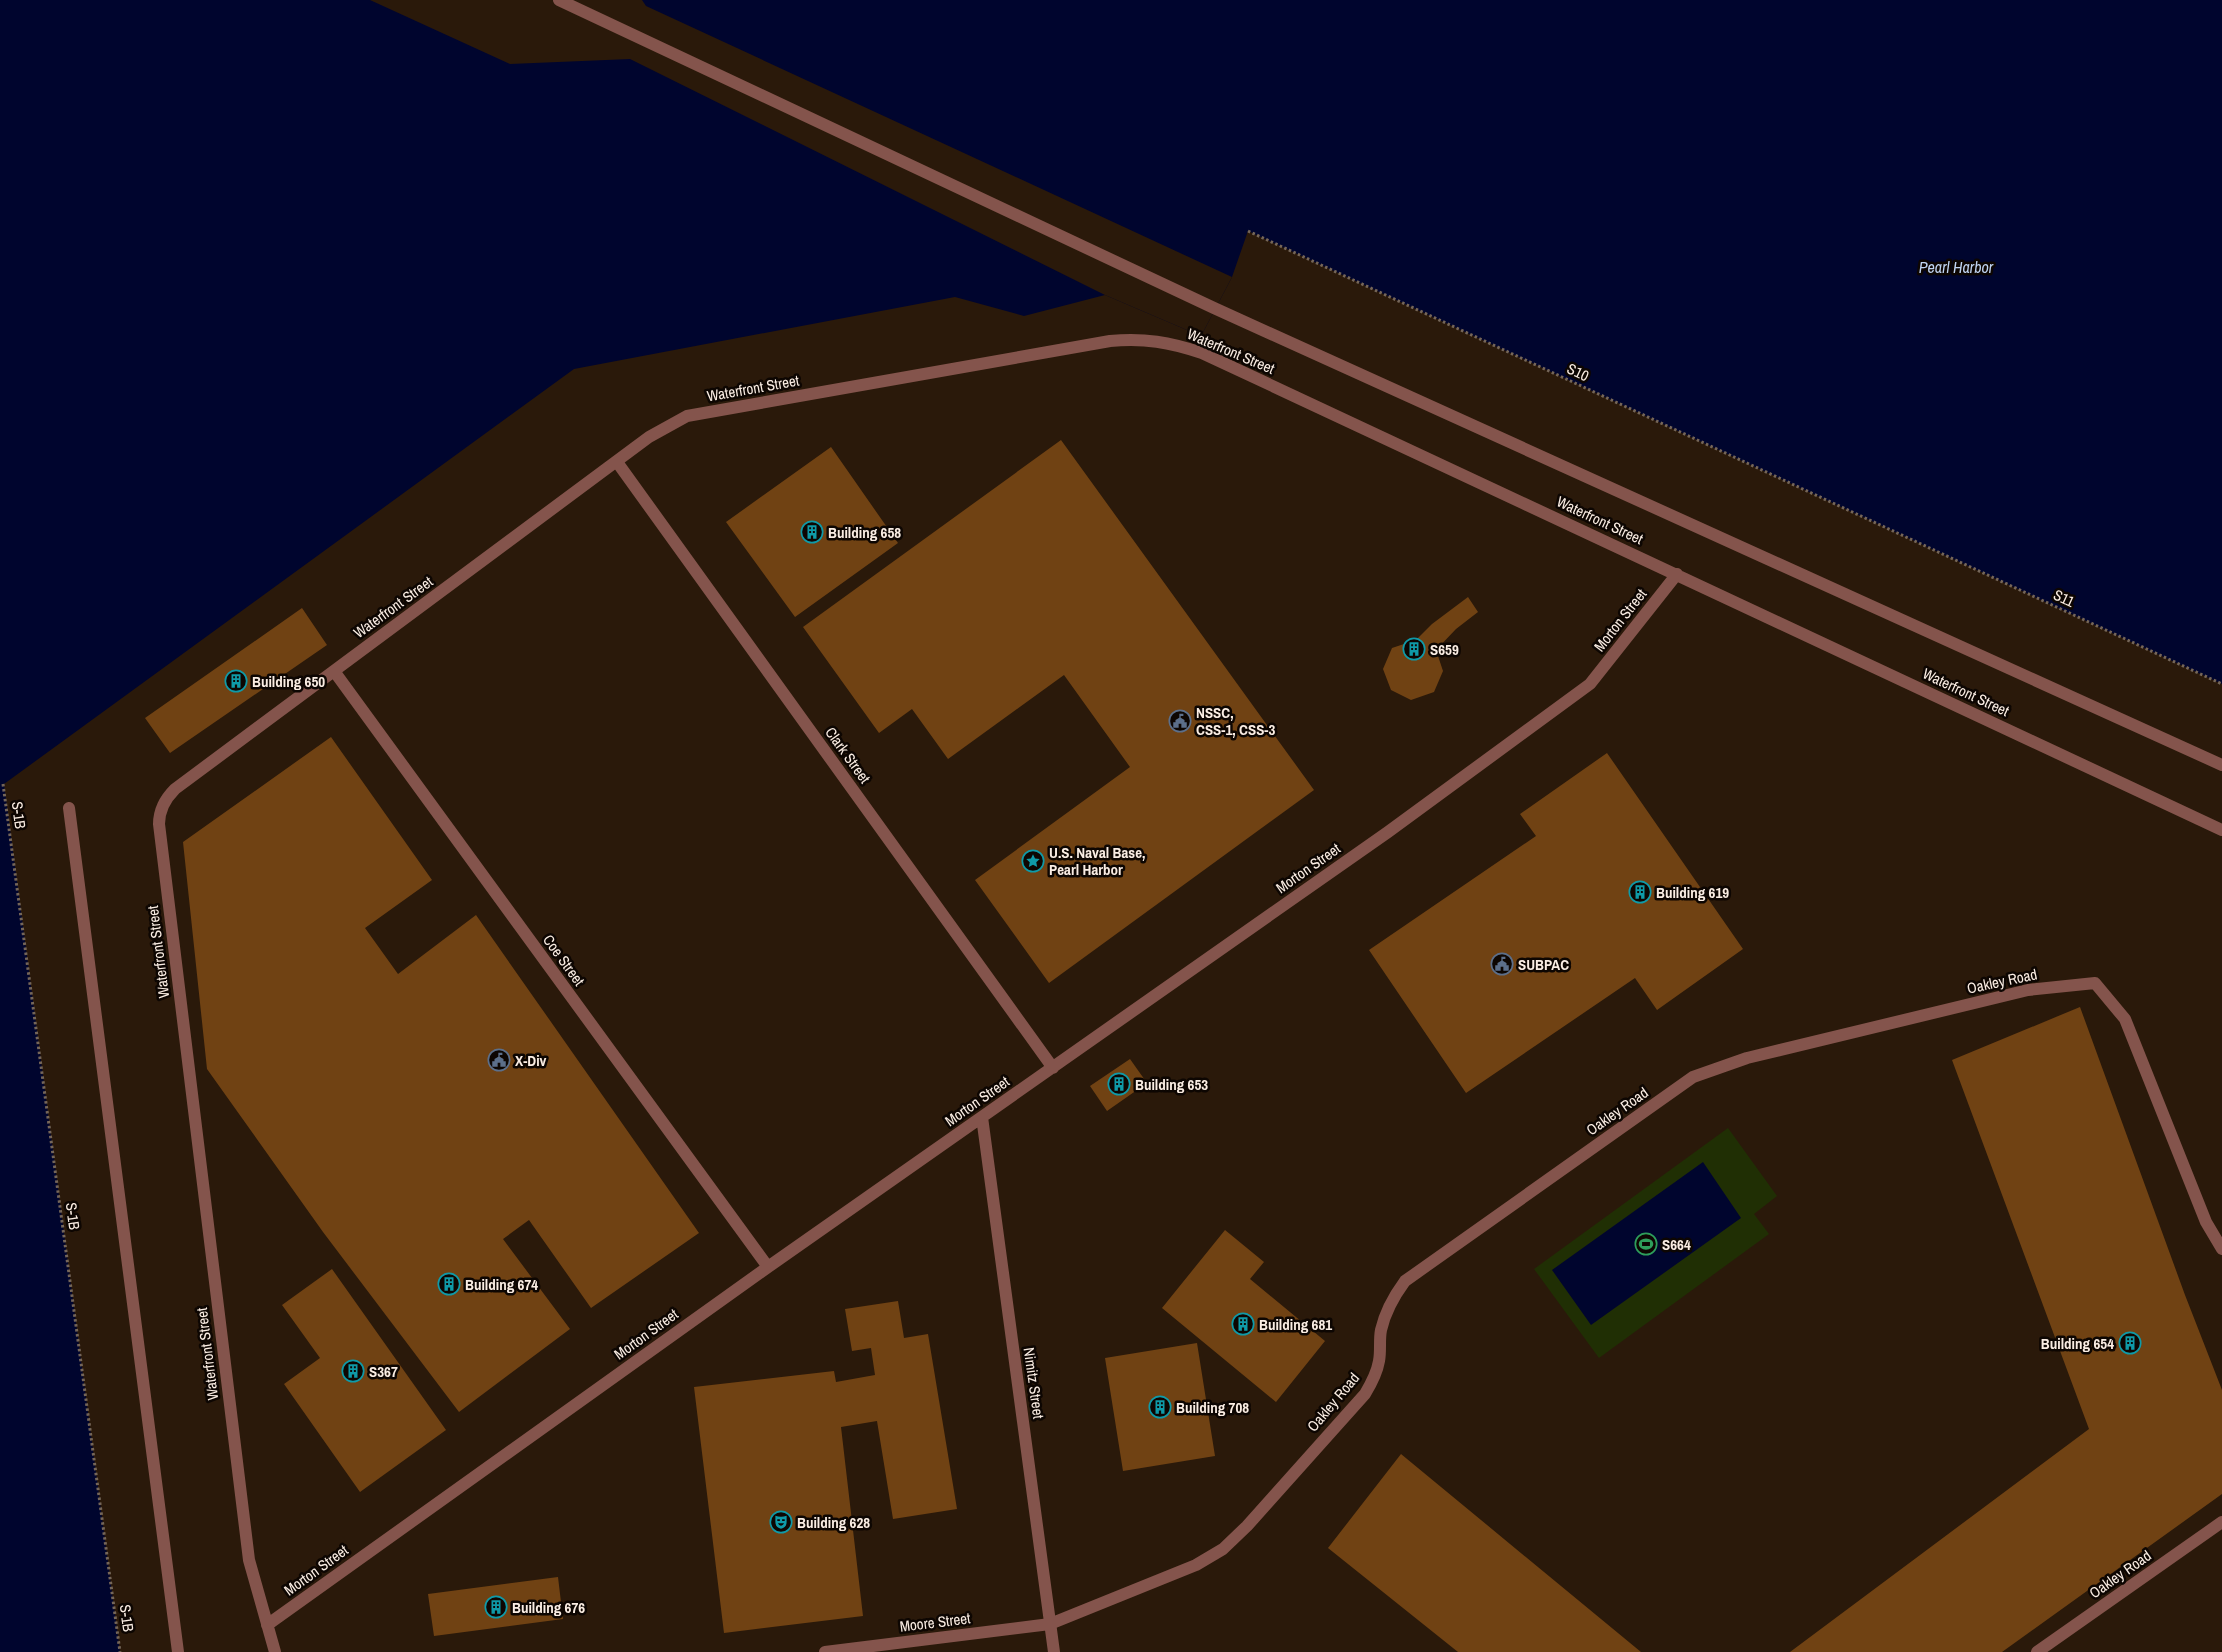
<svg xmlns="http://www.w3.org/2000/svg" width="2222" height="1652" viewBox="0 0 2222 1652" font-family="'Archivo Narrow',sans-serif">
	<rect width="100%" height="100%" fill="#2a190a"/>
	<path fill="#202f04" d="M1728,1128l49,68 -23,18 15,20 -170,124 -65,-89z"/>
	<path fill="#00052e" d="M0,0h2222v684l-974,-453 -16,46 -31,59 -96,-41 -81,21 -69,-19 -381,72 -570,415 116,868h-120z
		M1703,1162l38,56 -150,107 -39,-55z"/>
	<path fill="#2a190a" d="M370,0h272l4,6 586,271 -31,59 -96,-41 -475,-236 -120,5z"/>
	<path fill="#704213" d="M1061,440l253,350 -265,193 -74,-103 155,-113 -66,-92 -116,84 -36,-50 -33,24 -76,-106z
		M831,447l67,96 -103,74 -69,-95z
		M1468,597l10,15 -22,17 -20,21 7,21 -9,21 -23,8 -20,-10 -8,-21 9,-21 24,-8 16,-16z
		M302,608l25,37 -157,108 -25,-35z
		M331,737l101,143 -67,48 33,46 78,-59 223,318 -108,75 -62,-88 -26,19 67,90 -111,83 -136,-180 -116,-163 -24,-227z
		M1607,753l136,196 -86,61 -22,-32 -169,115 -97,-143 167,-114 -16,-22z
		M2080,1007l105,288 37,95v104l-220,158h-212l299,-223 -137,-369z
		M1130,1059l17,24 -40,28 -17,-25z
		M1225,1230l39,32 -14,17 75,62 -49,61 -114,-94z
		M332,1269l114,161 -86,62 -76,-108 36,-26 -38,-53z
		M898,1301l6,37 24,-4 29,175 -64,10 -16,-98 -36,6 22,189 -139,17 -30,-246 140,-16 2,11 39,-7 -4,-27 -19,3 -7,-42z
		M1197,1343l18,113 -92,15 -18,-113z
		M1401,1454l240,198h-183l-130,-104z
		M558,1577l5,42 -129,17 -6,-42z"/>
	<g fill="none" stroke-linecap="round" stroke-linejoin="round">
		<path stroke="#756659" stroke-width="3" stroke-dasharray="2.5 2.5" stroke-linecap="butt" d="M1248,231l974,453
			M3,784l117,868"/>
		<path stroke="#84544c" stroke-width="12" d="M559,0l655,308 1008,457
			M617,462l436,606
			M334,671l434,596
			M69,808l109,844
			M982,1117l72,535
			M267,1625l501,-358 620,-435 202,-148 87,-110
			M275,1652l-26,-92 -90,-736c0,-14 6,-25 16,-35l474,-352 38,-21 423,-75c35,-3 59,1 92,12l1020,477
			M825,1652l225,-28 146,-59 27,-16 24,-23 118,-132c6,-10 12,-21 14,-33 2,-10 0,-21 2,-31 4,-18 13,-34 24,-49l288,-204 54,-19 281,-68 67,-7 30,36 81,203 16,27
			M2037,1652l185,-130"/>
	</g>
	<defs>
		<g id="building-ring" transform="scale(1.125)"><circle r="9.5" fill="#0d0602" stroke="#0f9aa8" stroke-width="1.5"/><path d="M-4-6H4V6H1V3H-1V6H-4ZM-2.5-4.3h1.7v1.8h-1.7ZM.8-4.3h1.7v1.8H.8ZM-2.5-1h1.7V.8h-1.7ZM.8-1h1.7V.8H.8Z" fill="#0f9aa8"/></g>
		<g id="civic-ring" transform="scale(1.125)"><circle r="9.5" fill="#0d0602" stroke="#5c6f8a" stroke-width="1.5"/><path d="M-.6-6.5H3V-4.5H.6V-3L4-1V1h2V6H-6V1h2V-1L-.6-3ZM-1.2 2.5V6h2.4V2.5Z" fill="#5c6f8a"/></g>
		<g id="sight-ring" transform="scale(1.125)"><circle r="9.5" fill="#0d0602" stroke="#0f9aa8" stroke-width="1.5"/><path d="M0-6L1.8-2.2L6-1.7L2.9 1.2L3.7 5.4L0 3.3L-3.7 5.4L-2.9 1.2L-6-1.7L-1.8-2.2Z" fill="#0f9aa8"/></g>
		<g id="stadium-ring" transform="scale(1.125)"><circle r="9.5" fill="#0d0602" stroke="#2e9e5b" stroke-width="1.5"/><path d="M0-5a6.5 5 0 1 0 0 10a6.5 5 0 1 0 0-10ZM-3.5-1.8h7v3.6h-7Z" fill="#2e9e5b"/></g>
		<g id="theatre-ring" transform="scale(1.125)"><circle r="9.5" fill="#0d0602" stroke="#0f9aa8" stroke-width="1.5"/><path d="M-5-5.5Q0-4 5-5.5V0Q5 5 0 6Q-5 5-5 0ZM-3.3-2.5H-1v1.5H-3.3ZM1-2.5H3.3v1.5H1ZM-2.8 1Q0 5.5 2.8 1Z" fill="#0f9aa8"/></g>
	</defs>
	<g fill-rule="evenodd">
		<use href="#building-ring" x="812" y="532"/>
		<use href="#building-ring" x="1414" y="649"/>
		<use href="#building-ring" x="236" y="681"/>
		<use href="#civic-ring" x="1180" y="721"/>
		<use href="#sight-ring" x="1033" y="861"/>
		<use href="#building-ring" x="1640" y="892"/>
		<use href="#civic-ring" x="1502" y="964"/>
		<use href="#civic-ring" x="499" y="1060"/>
		<use href="#building-ring" x="1119" y="1084"/>
		<use href="#stadium-ring" x="1646" y="1244"/>
		<use href="#building-ring" x="449" y="1284"/>
		<use href="#building-ring" x="1243" y="1324"/>
		<use href="#building-ring" x="2130" y="1343"/>
		<use href="#building-ring" x="353" y="1371"/>
		<use href="#building-ring" x="1160" y="1407"/>
		<use href="#theatre-ring" x="781" y="1522"/>
		<use href="#building-ring" x="496" y="1607"/>
	</g>
	<g text-anchor="middle" dominant-baseline="central" stroke-width="5" stroke-linejoin="round" paint-order="stroke">
		<g font-size="15" fill="#faede3" stroke="#0d0602">
			<text transform="translate(1231 351) rotate(23)">Waterfront Street</text>
			<text transform="translate(1578 372) rotate(25)">S10</text>
			<text transform="translate(753 388) rotate(-10)">Waterfront Street</text>
			<text transform="translate(1600 520) rotate(25)">Waterfront Street</text>
			<text transform="translate(2064 598) rotate(25)">S11</text>
			<text transform="translate(393 607) rotate(-36)">Waterfront Street</text>
			<text transform="translate(1620 620) rotate(-52)">Morton Street</text>
			<text transform="translate(1966 692) rotate(25)">Waterfront Street</text>
			<text transform="translate(848 755) rotate(54)">Clark Street</text>
			<text transform="translate(19 815) rotate(82)">S-1B</text>
			<text transform="translate(1308 868) rotate(-35)">Morton Street</text>
			<text transform="translate(158 952) rotate(-97)">Waterfront Street</text>
			<text transform="translate(564 960) rotate(54)">Coe Street</text>
			<text transform="translate(2002 981) rotate(-12)">Oakley Road</text>
			<text transform="translate(977 1101) rotate(-35)">Morton Street</text>
			<text transform="translate(1617 1111) rotate(-35)">Oakley Road</text>
			<text transform="translate(73 1216) rotate(82)">S-1B</text>
			<text transform="translate(646 1334) rotate(-36)">Morton Street</text>
			<text transform="translate(207 1354) rotate(-97)">Waterfront Street</text>
			<text transform="translate(1034 1383) rotate(82)">Nimitz Street</text>
			<text transform="translate(1333 1402) rotate(-50)">Oakley Road</text>
			<text transform="translate(316 1570) rotate(-36)">Morton Street</text>
			<text transform="translate(2120 1574) rotate(-35)">Oakley Road</text>
			<text transform="translate(127 1618) rotate(82)">S-1B</text>
			<text transform="translate(935 1622) rotate(-7)">Moore Street</text>
		</g>
		<g font-size="15" font-weight="bold" fill="#faede3" stroke="#0d0602" text-anchor="start">
			<text x="828" y="532">Building 658</text>
			<text x="1430" y="649">S659</text>
			<text x="252" y="681">Building 650</text>
			<text x="1196" y="712">NSSC,<tspan x="1196" dy="17">CSS-1, CSS-3</tspan></text>
			<text x="1049" y="852">U.S. Naval Base,<tspan x="1049" dy="17">Pearl Harbor</tspan></text>
			<text x="1656" y="892">Building 619</text>
			<text x="1518" y="964">SUBPAC</text>
			<text x="515" y="1060">X-Div</text>
			<text x="1135" y="1084">Building 653</text>
			<text x="1662" y="1244">S664</text>
			<text x="465" y="1284">Building 674</text>
			<text x="1259" y="1324">Building 681</text>
			<text x="2114" y="1343" text-anchor="end">Building 654</text>
			<text x="369" y="1371">S367</text>
			<text x="1176" y="1407">Building 708</text>
			<text x="797" y="1522">Building 628</text>
			<text x="512" y="1607">Building 676</text>
		</g>
		<g font-size="16" font-style="italic" fill="#c0d4f2" stroke="#0d0602">
			<text x="1956" y="267">Pearl Harbor</text>
		</g>
	</g>
</svg>
